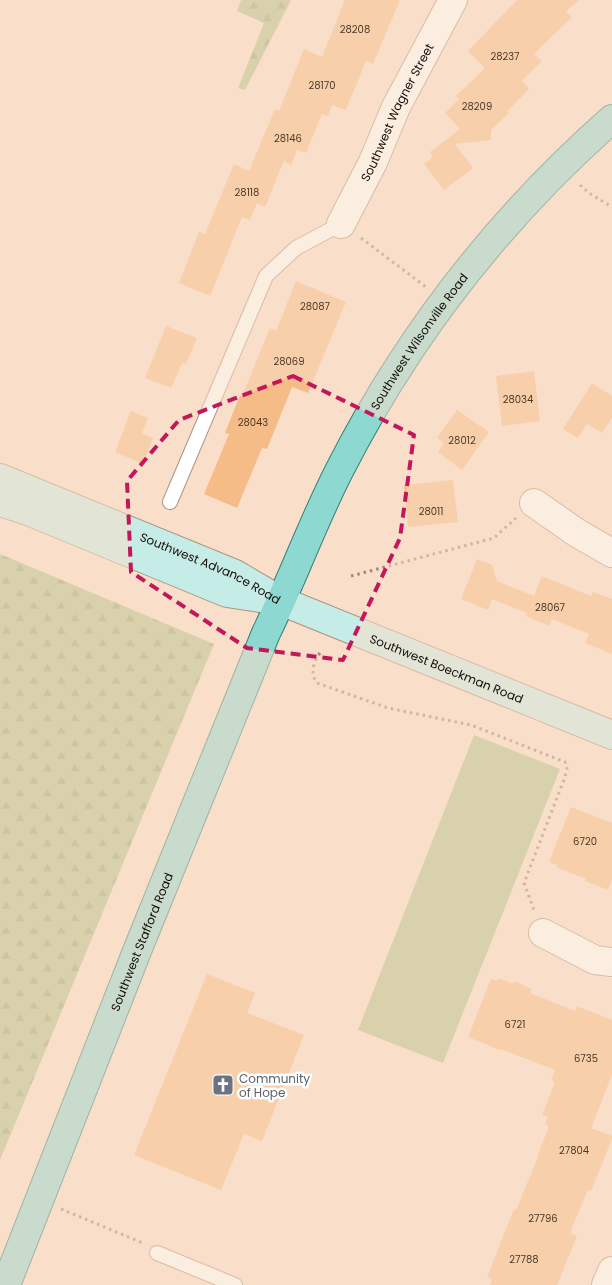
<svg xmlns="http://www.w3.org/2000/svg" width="612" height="1285" viewBox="0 0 612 1285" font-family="Poppins,sans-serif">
	<defs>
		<pattern id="forest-firs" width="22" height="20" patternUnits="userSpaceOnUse" patternTransform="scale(1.25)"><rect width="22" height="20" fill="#b2c088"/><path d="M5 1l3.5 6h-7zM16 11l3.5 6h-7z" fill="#98a474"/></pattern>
	</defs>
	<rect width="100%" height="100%" fill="#f9dfc9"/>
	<path fill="#b2c088" d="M474,735l86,34 -117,294 -85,-33z"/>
	<path fill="url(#forest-firs)" d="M241,0h50l-46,90 -7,-2 26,-65 -27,-12z
		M0,554l214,90 -214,516z"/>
	<path fill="#f6bc88" d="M345,0h55l-27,64 -7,-3 -20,49 -14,-5 -4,11 -6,-2 -16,39 -9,-3 -6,15 -7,-4 -19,46 -8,-4 -7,17 -8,-3 -32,79 -31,-13 20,-51 6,2 29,-70 15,7 26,-62 4,2 25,-62 18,8z
		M517,0h62l-13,11 6,6 -38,37 8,7 -20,20 7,8 -22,22 2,2 -18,17v10l-36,4 18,24 -29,22 -20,-26 9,-7 -3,-5 30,-23 -15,-16 14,-14 -3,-3 29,-28 -17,-17z
		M296,281l50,21 -38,91 -16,-6 -25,62 -5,-1 -25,60 -33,-14 25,-60 -4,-1 15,-38 2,1 28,-68 6,3z
		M166,326l31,12 -11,26 -4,-1 -11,25 -26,-10z
		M534,371l6,50 -38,5 -6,-50z
		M592,383l20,13v22l-10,15 -15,-9 -9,14 -15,-9z
		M457,410l32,22 -27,38 -24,-18 6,-9 -7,-5z
		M131,411l17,7 -6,15 11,5 -10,26 -28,-12z
		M453,480l5,42 -50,5 -4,-42z
		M477,559l15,6 5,16 37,15 8,-20 49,20 2,-4 19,7v55l-27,-11 4,-9 -37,-15 -3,7 -23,-10 1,-3 -35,-14 -4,11 -27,-11z
		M571,807l41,16v56l-4,11 -23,-9 1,-2 -30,-12 1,-2 -8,-3z
		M207,974l48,19 -8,20 57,22 -42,106 -18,-7 -23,56 -87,-35z
		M498,978l15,6 1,-3 18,8 -2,4 45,18 2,-5 35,14v55l-21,53 21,8v3l-21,52 -3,-1 -18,43 7,3 -20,49h-67l2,-6 -5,-2 27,-68 2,1 22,-53h-1l12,-31 -4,-2 3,-7 -6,-2 13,-33 -4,-2 4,-10 -54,-21 -1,1 -32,-13 23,-58 6,2z"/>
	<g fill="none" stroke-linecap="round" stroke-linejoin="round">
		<g stroke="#ac9480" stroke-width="16">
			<path id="lane" d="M170,502l96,-226 30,-28 45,-24
				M157,1253l78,32"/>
		</g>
		<g stroke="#ac9480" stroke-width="30">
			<g id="street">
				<path id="s1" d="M341,224l32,-62 23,-55 57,-107"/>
				<path d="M534,503l43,30 35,20"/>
				<path d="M543,933l52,27 17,2"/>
				<path d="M606,1285l6,-14"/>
			</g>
		</g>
		<g stroke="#ac9480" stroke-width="30">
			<g id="secondary">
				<path id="s2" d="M0,478l235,96 46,27 331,134"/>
				<path d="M0,502l28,9 199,82 40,6"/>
			</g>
		</g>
		<g stroke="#318074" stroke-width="30">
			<g id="primary">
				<path id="s3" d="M6,1285l131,-334 129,-318c26,-53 46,-109 73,-162 68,-134 161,-253 273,-352"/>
			</g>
		</g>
		<path stroke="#9b8878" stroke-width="3" stroke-dasharray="2.5 4" stroke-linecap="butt" d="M580,185l9,8 23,14
			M361,238l65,49
			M351,576l143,-38 22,-20
			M320,653c-7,9 -10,21 -3,30l71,25 83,17 94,37 2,6 -2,9 -41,106 10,27
			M61,1209l82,34"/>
		<use href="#lane" stroke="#fff" stroke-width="14"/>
		<use href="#street" stroke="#fff" stroke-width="28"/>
		<use href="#secondary" stroke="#c6ece7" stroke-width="28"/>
		<use href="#primary" stroke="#8dd8d0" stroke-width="28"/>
	</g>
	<path d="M0 0H612V1285H0ZM293,376l121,59 -14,103 -57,122 -96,-12 -116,-76 -4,-91 52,-61z" fill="#f9dfc9" fill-opacity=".55" fill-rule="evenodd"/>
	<path fill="none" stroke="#c2185b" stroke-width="4" stroke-dasharray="10 6" stroke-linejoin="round" d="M293,376l121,59 -14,103 -57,122 -96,-12 -116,-76 -4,-91 52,-61z"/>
	<defs>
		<g id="church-square" transform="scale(1.125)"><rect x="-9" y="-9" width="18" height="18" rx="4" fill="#6b7280" stroke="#fff"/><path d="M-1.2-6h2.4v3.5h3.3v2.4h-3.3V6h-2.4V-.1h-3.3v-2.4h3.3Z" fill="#fff"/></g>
	</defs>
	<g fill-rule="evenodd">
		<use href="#church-square" x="223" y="1085"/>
	</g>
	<g text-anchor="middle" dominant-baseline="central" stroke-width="5" stroke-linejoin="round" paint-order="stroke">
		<g font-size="10" fill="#4c3826">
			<text x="355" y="29">28208</text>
			<text x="505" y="56">28237</text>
			<text x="322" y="85">28170</text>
			<text x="477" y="106">28209</text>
			<text x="288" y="138">28146</text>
			<text x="247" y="192">28118</text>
			<text x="315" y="306">28087</text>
			<text x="289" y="361">28069</text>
			<text x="518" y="399">28034</text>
			<text x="253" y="422">28043</text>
			<text x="462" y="440">28012</text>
			<text x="431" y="511">28011</text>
			<text x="550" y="607">28067</text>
			<text x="585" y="841">6720</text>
			<text x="515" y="1024">6721</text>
			<text x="586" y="1058">6735</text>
			<text x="574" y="1150">27804</text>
			<text x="543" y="1218">27796</text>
			<text x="524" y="1259">27788</text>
		</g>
		<g font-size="12" fill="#140c05" stroke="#fff">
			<text stroke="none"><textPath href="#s1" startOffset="125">Southwest Wagner Street</textPath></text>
			<text stroke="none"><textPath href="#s3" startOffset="1032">Southwest Wilsonville Road</textPath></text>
			<text stroke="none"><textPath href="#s2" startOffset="229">Southwest Advance Road</textPath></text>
			<text stroke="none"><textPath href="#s2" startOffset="486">Southwest Boeckman Road</textPath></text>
			<text stroke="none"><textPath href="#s3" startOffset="369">Southwest Stafford Road</textPath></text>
		</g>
		<g font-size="12" fill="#5b616d" stroke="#fff" text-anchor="start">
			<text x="239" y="1078">Community<tspan x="239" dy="14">of Hope</tspan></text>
		</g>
	</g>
</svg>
